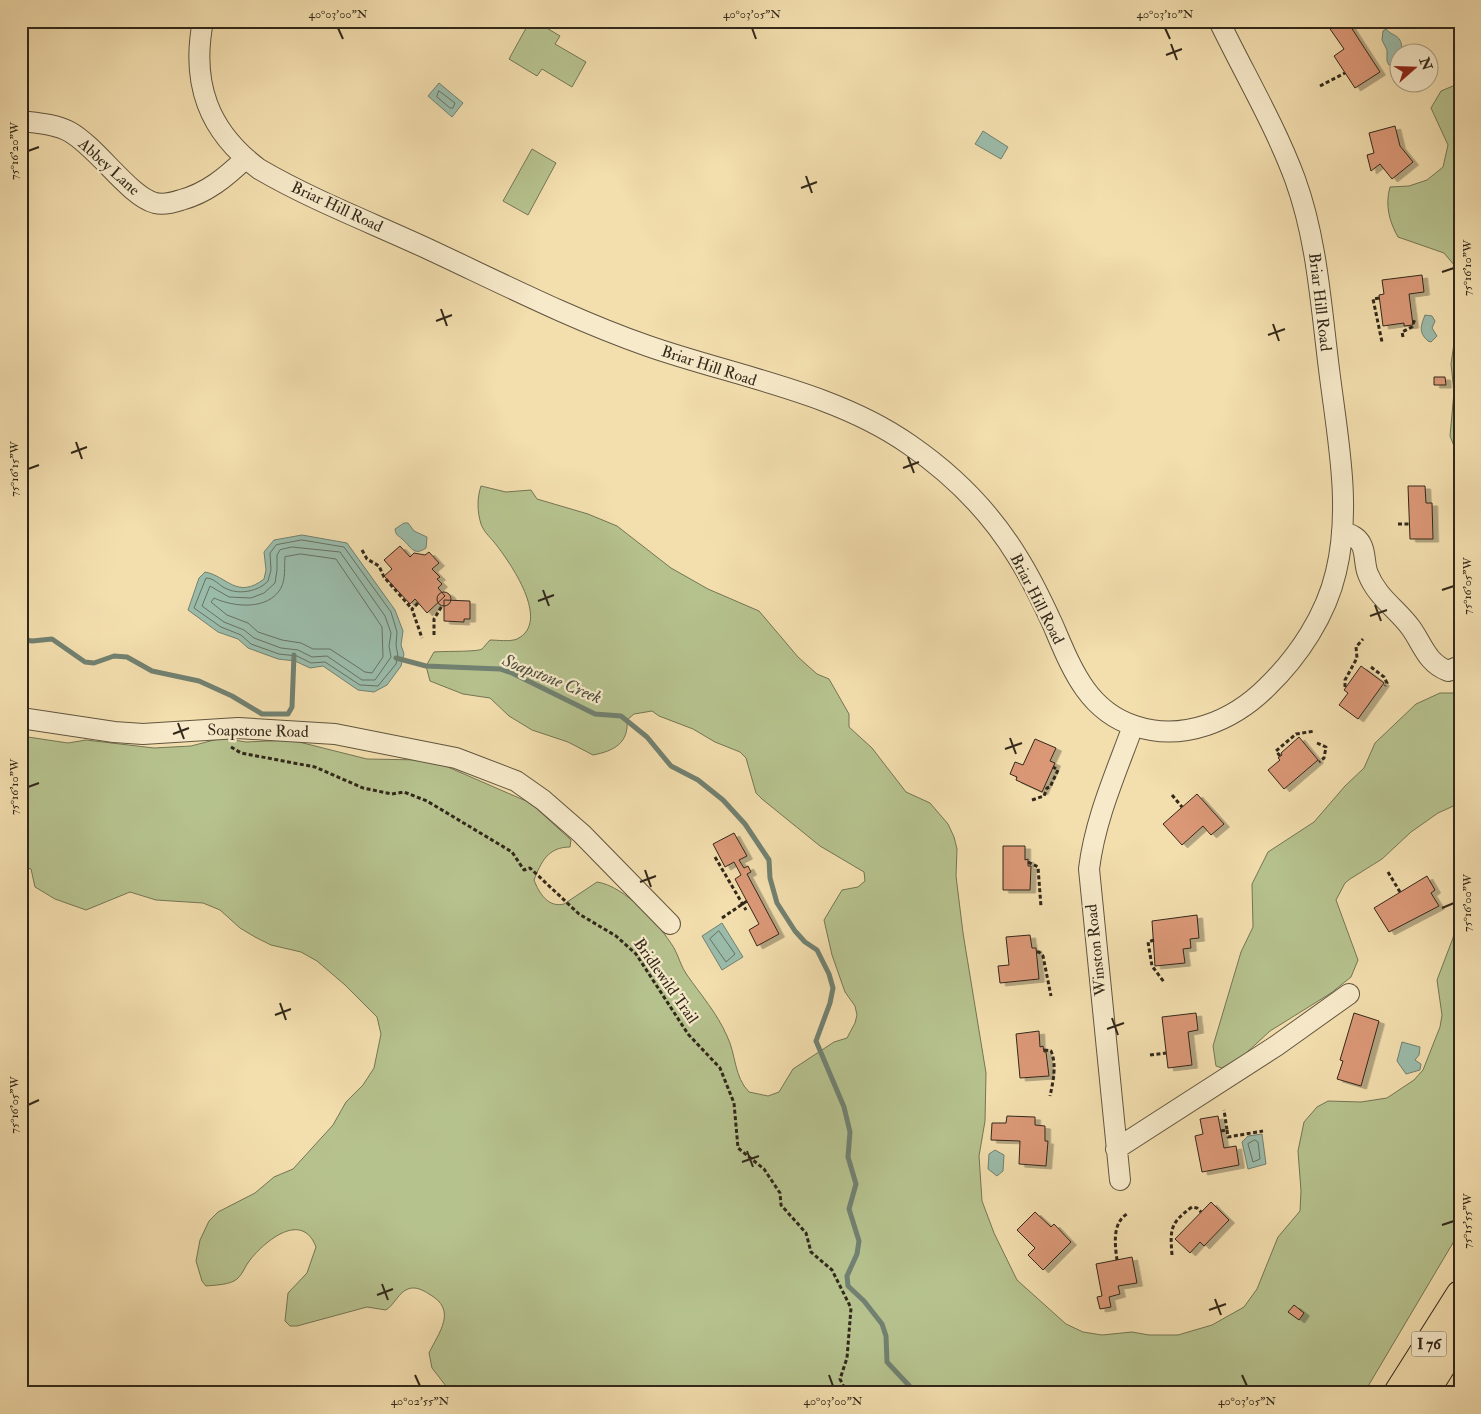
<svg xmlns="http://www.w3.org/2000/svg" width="1481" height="1414" viewBox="0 0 1481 1414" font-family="'IM FELL Double Pica',serif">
	<defs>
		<filter id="shadow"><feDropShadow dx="5.5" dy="3" stdDeviation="0" flood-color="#0004"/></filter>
	</defs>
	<rect width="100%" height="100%" fill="#f3deae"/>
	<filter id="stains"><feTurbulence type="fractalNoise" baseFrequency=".004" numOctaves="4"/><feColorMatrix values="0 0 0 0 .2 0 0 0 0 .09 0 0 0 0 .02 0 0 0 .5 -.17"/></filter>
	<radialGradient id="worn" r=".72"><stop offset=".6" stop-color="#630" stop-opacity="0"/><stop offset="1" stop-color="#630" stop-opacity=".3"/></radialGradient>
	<path fill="#b6c28e" stroke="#747554" d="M530,21h5l25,15 -5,8 31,18 -14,25 -30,-18 -5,7 -28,-17z
		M1460,83v189l-16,-19 -46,-16c-9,-16 -13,-32 -8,-50l19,-1 18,-6 16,-13 5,-22 -17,-37 10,-17z
		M532,149l24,14 -28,52 -25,-14z
		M1460,302v159l-10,-25 4,-44 -3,-28z
		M481,486l25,6 25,-2 6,9 51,15 29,12 54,42 37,21 51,22 39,46 19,17 12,5 20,35v13l23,21 34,44 24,11 18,21 6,13 3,12 -1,27 7,57 23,140 -1,48 -6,35 3,45 12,32 23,47 49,44 17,8 19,3 30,-3 17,3h29l34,-10 32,-18 13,-18 21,-52 22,-26 1,-20 -3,-40 6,-29 13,-15 11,-6 33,1 26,-4 27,-18 9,-10 17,-43 2,-12 -5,-35 16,-42 7,-34v327l-96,162h-922l4,-7 -14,-18 -3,-15c10,-21 29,-43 0,-59 -6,-4 -14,-8 -21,-5 -9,3 -14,16 -22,21l-19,-3 -70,19h-7l-5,-5 3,-28 19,-20 9,-26c-14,-37 -51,-6 -66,13 -5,6 -7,14 -13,19 -7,6 -22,6 -31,7l-4,-5 -6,-20 4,-21 9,-19 9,-9 37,-19 19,-16 19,-8 40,-44 13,-23 17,-17 11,-17 7,-34 -4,-17 -32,-32 -28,-24 -16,-9 -30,-7 -16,-8 -15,-9 -20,-18 -17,-7 -47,-3 -26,-8 -44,18 -31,-11 -20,-12 -4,-18 -10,-3v-130l47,7 18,-3 68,8 37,-2 31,-8 24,4 45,-2 76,19 55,1 19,4 85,37 10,7 35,32 -1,7c-22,0 -29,15 -36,33 5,13 14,28 30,24l33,-22c28,4 63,43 77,66 5,9 7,19 13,27 14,20 30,38 40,61 9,18 7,41 22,56l19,4 11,-4 14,-23 41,-27 13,-4 8,-15 2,-8 -2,-9 -10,-14 -13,-37 -8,-35 18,-30 16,-3 7,-6 -1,-9 -44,-26 -58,-47 -6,-6 -10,-35 -6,-6 -25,-10 -22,-13 -34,-13 -7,-5 -18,3 -7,6c2,23 -13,31 -34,35l-25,-13 -36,-12 -23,-14 -19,-18 -27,-4 -33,-13 -4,-15 8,-14c9,-1 44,0 48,-3 2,-2 5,-6 8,-9 7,0 20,2 27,-1 35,-17 -7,-77 -23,-97 -5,-6 -10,-10 -13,-18 -4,-13 -4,-26 0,-38z
		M1440,693h20v110l-22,10 -27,19 -29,27 -32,20 -5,4 -9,17 22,60 -7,17 -20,16 -61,38 -25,23 -23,14 -6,-2 -3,-20 28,-94 12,-25 -1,-43 16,-32 46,-30 31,-36 19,-18 11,-25 41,-39z"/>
	<path fill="#9bbcab" stroke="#718171" d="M1386,29c8,9 16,4 16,23h-4v13h-9l-2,-4v-11l-5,-10 1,-9z
		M439,83l24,20 -11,14 -24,-21z
		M983,131l25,16 -7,12 -26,-15z
		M1425,315l7,1 3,5 -3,7 5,8 -6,6 -3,-1c-10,-9 -7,-15 -3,-26z
		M404,523h4l6,8 13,6 -1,11c-13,9 -15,-2 -24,-9 -4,-4 -6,-3 -7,-10z
		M302,535l45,8 48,67 8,21 -2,14 3,9 -3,12 -14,19 -13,7 -16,-2 -35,-24 -13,2 -15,-7 -17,-2 -30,-11 -10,-9 -20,-7 -30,-22 11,-32 6,-6c22,4 32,28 59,7l2,-9 -2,-18 10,-12z
		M722,923l21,34 -21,13 -20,-34z
		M1402,1042l18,5 -1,8 -4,5 6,4 -1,6 -14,4 -9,-13z
		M1262,1134l4,30 -18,5 -6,-27 6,-6z
		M995,1150l9,5 -1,16 -6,5 -9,-7 1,-15z"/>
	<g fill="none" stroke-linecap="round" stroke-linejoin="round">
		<path stroke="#667262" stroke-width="1" d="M439,91l16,12 -2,5h-3l-13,-11z
			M302,540l42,7 47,65 6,20 -1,13 2,11 -2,8 -18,22 -18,-1 -35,-23 -14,1 -14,-7 -18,-2 -28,-10 -10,-9 -20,-8 -27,-19 12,-30c9,0 13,8 21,11 13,6 32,2 41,-8l3,-11 -1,-17 6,-8z
			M292,547l48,5 45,64 6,17 -2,13 2,11 -16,23h-13l-35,-24 -15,1 -14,-7 -17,-2 -27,-10 -10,-8 -20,-8 -22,-16 8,-20 19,11 22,1 13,-5 11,-10 2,-13v-15l3,-5z
			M301,554l35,5 46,68 1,30 -11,16 -7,-1 -35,-23h-17l-12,-6 -19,-3 -24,-8 -10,-9 -21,-8 -16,-13 3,-4c19,9 54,13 67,-10 5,-10 3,-21 4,-31z
			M719,931l16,23 -9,8 -16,-23z
			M1255,1140l3,2 2,17 -7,3 -5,-18z"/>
		<path stroke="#718171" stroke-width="5" d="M21,639l11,2 20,-2 33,23 9,1 20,-7 13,1 25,14 47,10 33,15 30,18h26l4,-7 2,-52
			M396,658l30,8 74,3 12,4 83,41 26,2 26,21 24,29 27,14 25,20 22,24 24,36 1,18 7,25 18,28 10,11 12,8 12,24 4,14 -3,15 -14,38 28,66 6,25 -2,25 8,27 -7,25 10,32 -2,13 -10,22 1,10 16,15 18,23 4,12 1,26 29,31"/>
	</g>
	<path fill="#db9877" stroke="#32281a" filter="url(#shadow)" d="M1336,21h11l33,51 -25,16 -21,-32 10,-7 -16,-23z
		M1395,126l5,20 13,16 -21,17 -12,-15 -9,7 -4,-16 7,-2 -5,-20z
		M1422,275l2,17 -15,2 4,31 -9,1v-3l-21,3 -4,-31 5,-1 -2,-14z
		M1434,377h11l1,8h-12z
		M1408,486h17l1,17h6l1,36h-23z
		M400,546l10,11 4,-4 11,2 4,-3 10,11 -7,6 8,8 -3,2 5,5 -4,4 7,8 -18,17 -12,-14 -5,5 -26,-28 8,-7 -8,-9z
		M437 599a7 7 0 1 1 14 0a7 7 0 1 1-14 0Z
		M444,600l26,1v18h-6v3l-20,-1z
		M1361,666l23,17 -26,36 -19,-14 9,-12 -4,-3z
		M1299,737l19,23 -34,29 -16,-19 12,-10 -2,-2 4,-3 -1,-2z
		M1035,739l21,9 -6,13 5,2 -13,29 -26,-12 1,-3 -7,-3 5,-12 8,3z
		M1197,794l27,30 -13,11 -8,-9 -21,19 -19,-21z
		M734,833l13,23 -8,4 5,8 4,-2 3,6 -4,2 32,60 -22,12 -8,-16 10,-6 -24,-45 6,-4 -7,-13 -9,5 -12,-23z
		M1003,846h22v14l3,-1v7h3l-1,24h-27z
		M1427,876l8,14 -4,3 8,13 -50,26 -15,-24z
		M1197,915l2,23 -9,1 1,9 -8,1 2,14 -30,3 -3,-45z
		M1030,935l2,13h4l3,31 -39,4 -2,-17 11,-1 -3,-28z
		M1196,1013l2,17 -10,2 4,33 -24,3 -6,-51z
		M1354,1013l25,8 -18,65 -24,-7 6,-18 -3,-1z
		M1039,1031l1,16 3,-1 1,6h2l3,24 -29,2 -4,-44z
		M1007,1116l28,1v8l10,1v15h3l-2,25 -27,-2 1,-23 -29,-1 1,-17h14z
		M1218,1116l6,32 12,-2 3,19 -37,7 -7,-36 8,-2 -3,-15z
		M1211,1202l18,18 -25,26 -4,-4 -10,11 -15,-14z
		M1035,1212l16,15 3,-3 17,18 -28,28 -15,-15 7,-7 -18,-18z
		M1132,1257l5,26 -19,3 2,8 -11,3 2,10 -11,2 -3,-12 5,-1 -6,-32z
		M1294,1305l10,8 -5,7 -11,-8z"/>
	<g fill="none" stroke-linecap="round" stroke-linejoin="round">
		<g stroke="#62563f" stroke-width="22">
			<path id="minor" d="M203,21c-12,62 5,110 56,148 53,31 111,53 167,79 73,34 145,71 222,98 86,30 187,46 262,99 42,29 80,67 107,111 14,22 25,45 36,69 18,42 34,86 82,101 48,16 98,-5 132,-39 32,-31 59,-72 69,-115 16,-66 1,-137 -7,-203 -8,-63 -12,-130 -34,-190 -20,-54 -51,-106 -76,-158
				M21,121c16,2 35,3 49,11 28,16 59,64 85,71 9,2 17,0 26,-3 26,-7 45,-23 64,-41
				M1342,531c7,3 15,5 19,13 5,8 3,21 7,30 9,23 29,35 43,54 12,17 16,35 37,43l12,-5
				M21,718l93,14 29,2 95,-6 97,6 121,24 60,23 27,19 39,34 88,90
				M1116,1149l160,-103 73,-52
				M1120,1180l-31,-311c6,-50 27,-96 44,-143"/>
		</g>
		<g stroke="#32281a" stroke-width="30">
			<path id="highway" d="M1398,1393l62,-98
				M1424,1393l36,-57"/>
		</g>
		<path stroke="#32281a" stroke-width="3" stroke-dasharray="4 2.5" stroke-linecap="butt" d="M1320,86l25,-13
			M1379,298l-6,1 9,43
			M1403,337l-1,-5 10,-5 3,-8
			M1398,524h11
			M362,550l5,9 12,7 5,11 28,32
			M418,603l-6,6 10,29
			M434,635v-16l8,-13
			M1371,667l13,10 3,6 -2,3
			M1345,687v-7l12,-22 -1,-11 7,-8
			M1317,743l9,4 -2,11 -5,4
			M231,747l10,6 74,14 48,21 29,6 12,-2 23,9 85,51 12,18 6,-2 49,46 37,22 20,18 52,80 32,34 14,35 4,45 26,21 16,24 1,12 25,28 5,19 21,18 19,38 -4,50 -7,21 7,14
			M1280,756l-4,-5 20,-17 19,-3
			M1172,795l10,12
			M1032,800l12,-4 3,-8 3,-1 8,-17 -5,-3
			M715,857l31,53
			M1028,862l10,5 3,40
			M1388,872l12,20
			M722,918l25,-17
			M1154,940l-6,2 4,24 12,16
			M1037,952h2l4,4 8,40
			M1044,1050l7,1c6,14 2,31 -1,45
			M1150,1055l16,-2
			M1227,1130l1,7 35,-6
			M1221,1131l6,-1 -3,-20
			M1172,1255c-2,-26 -2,-32 20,-48l5,1 4,4
			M1117,1260c-2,-15 -5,-37 10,-46"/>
		<use href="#minor" stroke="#f7eaca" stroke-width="20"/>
		<use href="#highway" stroke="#f3deae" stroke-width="28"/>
	</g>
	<path fill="none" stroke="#32281a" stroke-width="2" d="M338,28l5,11M752,28l4,11M1165,28l5,11M1171,44l6,16M1166,55l16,-6M28,151l11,-4M806,176l6,17M801,188l16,-6M1442,272l12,-4M441,309l6,17M436,321l16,-6M1273,324l6,17M1268,335l17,-6M76,442l6,17M71,453l16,-6M908,457l6,16M903,468l16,-6M28,469l11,-4M543,590l6,16M1442,590l12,-4M538,601l16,-6M1375,605l6,16M1370,616l17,-6M178,723l6,16M173,734l16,-6M1010,738l6,16M1005,749l17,-6M28,787l11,-4M645,870l6,17M640,882l16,-6M1442,908l12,-5M280,1003l6,17M275,1015l16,-6M1112,1018l6,17M1107,1029l17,-6M28,1105l11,-5M747,1151l6,16M742,1162l17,-6M1442,1225l12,-4M382,1284l6,16M377,1295l16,-6M1215,1299l6,16M1209,1310l17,-6M415,1375l5,11M829,1375l4,11M1242,1375l5,11"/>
	<g text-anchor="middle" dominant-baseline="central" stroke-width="4.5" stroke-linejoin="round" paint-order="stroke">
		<rect fill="#f7eaca" stroke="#6d624f" stroke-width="1" x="1411.5" y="1331.5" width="35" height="25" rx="4"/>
		<g font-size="15" font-weight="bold" fill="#32281a">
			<text x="1429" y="1344">I 76</text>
		</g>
		<g font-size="16" fill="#32281a" stroke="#f7eaca">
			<text transform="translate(109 167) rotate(42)">Abbey Lane</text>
			<text transform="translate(337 207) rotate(25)">Briar Hill Road</text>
			<text transform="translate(1320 302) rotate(83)">Briar Hill Road</text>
			<text transform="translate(709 366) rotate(18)">Briar Hill Road</text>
			<text transform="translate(1037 599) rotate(63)">Briar Hill Road</text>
			<text transform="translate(258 731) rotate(1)">Soapstone Road</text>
			<text transform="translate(1096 950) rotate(-96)">Winston Road</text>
			<text transform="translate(666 981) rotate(55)">Bridlewild Trail</text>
		</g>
		<g font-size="18" font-style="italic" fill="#4c4d3e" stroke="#f7eaca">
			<text transform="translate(552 679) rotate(22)">Soapstone Creek</text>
		</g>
	</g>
	<rect width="1481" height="1414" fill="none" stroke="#f3deae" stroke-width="55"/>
	<g transform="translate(1414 68) rotate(70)"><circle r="24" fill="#f7eaca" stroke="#a89c84"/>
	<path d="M0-4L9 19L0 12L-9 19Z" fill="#8f2418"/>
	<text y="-8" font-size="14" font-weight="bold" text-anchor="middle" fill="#32281a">N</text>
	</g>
	<rect x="28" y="28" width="1426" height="1358" fill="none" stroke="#32281a" stroke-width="2"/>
	<g font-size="12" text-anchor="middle" fill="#32281a">
		<text x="338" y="18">40°03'00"N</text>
		<text x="752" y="18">40°03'05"N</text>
		<text x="1165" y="18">40°03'10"N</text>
		<text transform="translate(14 151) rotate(-90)" y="4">75°16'20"W</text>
		<text transform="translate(1467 268) rotate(-90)" y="4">75°16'10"W</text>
		<text transform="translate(14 469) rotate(-90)" y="4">75°16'15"W</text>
		<text transform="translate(1467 586) rotate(-90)" y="4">75°16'05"W</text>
		<text transform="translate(14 787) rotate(-90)" y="4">75°16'10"W</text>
		<text transform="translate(1467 903) rotate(-90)" y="4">75°16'00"W</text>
		<text transform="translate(14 1105) rotate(-90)" y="4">75°16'05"W</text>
		<text transform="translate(1467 1221) rotate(-90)" y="4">75°15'55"W</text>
		<text x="420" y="1405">40°02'55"N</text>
		<text x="833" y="1405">40°03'00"N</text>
		<text x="1247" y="1405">40°03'05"N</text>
	</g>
	<rect width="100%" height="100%" filter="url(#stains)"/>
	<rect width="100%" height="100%" fill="url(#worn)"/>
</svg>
